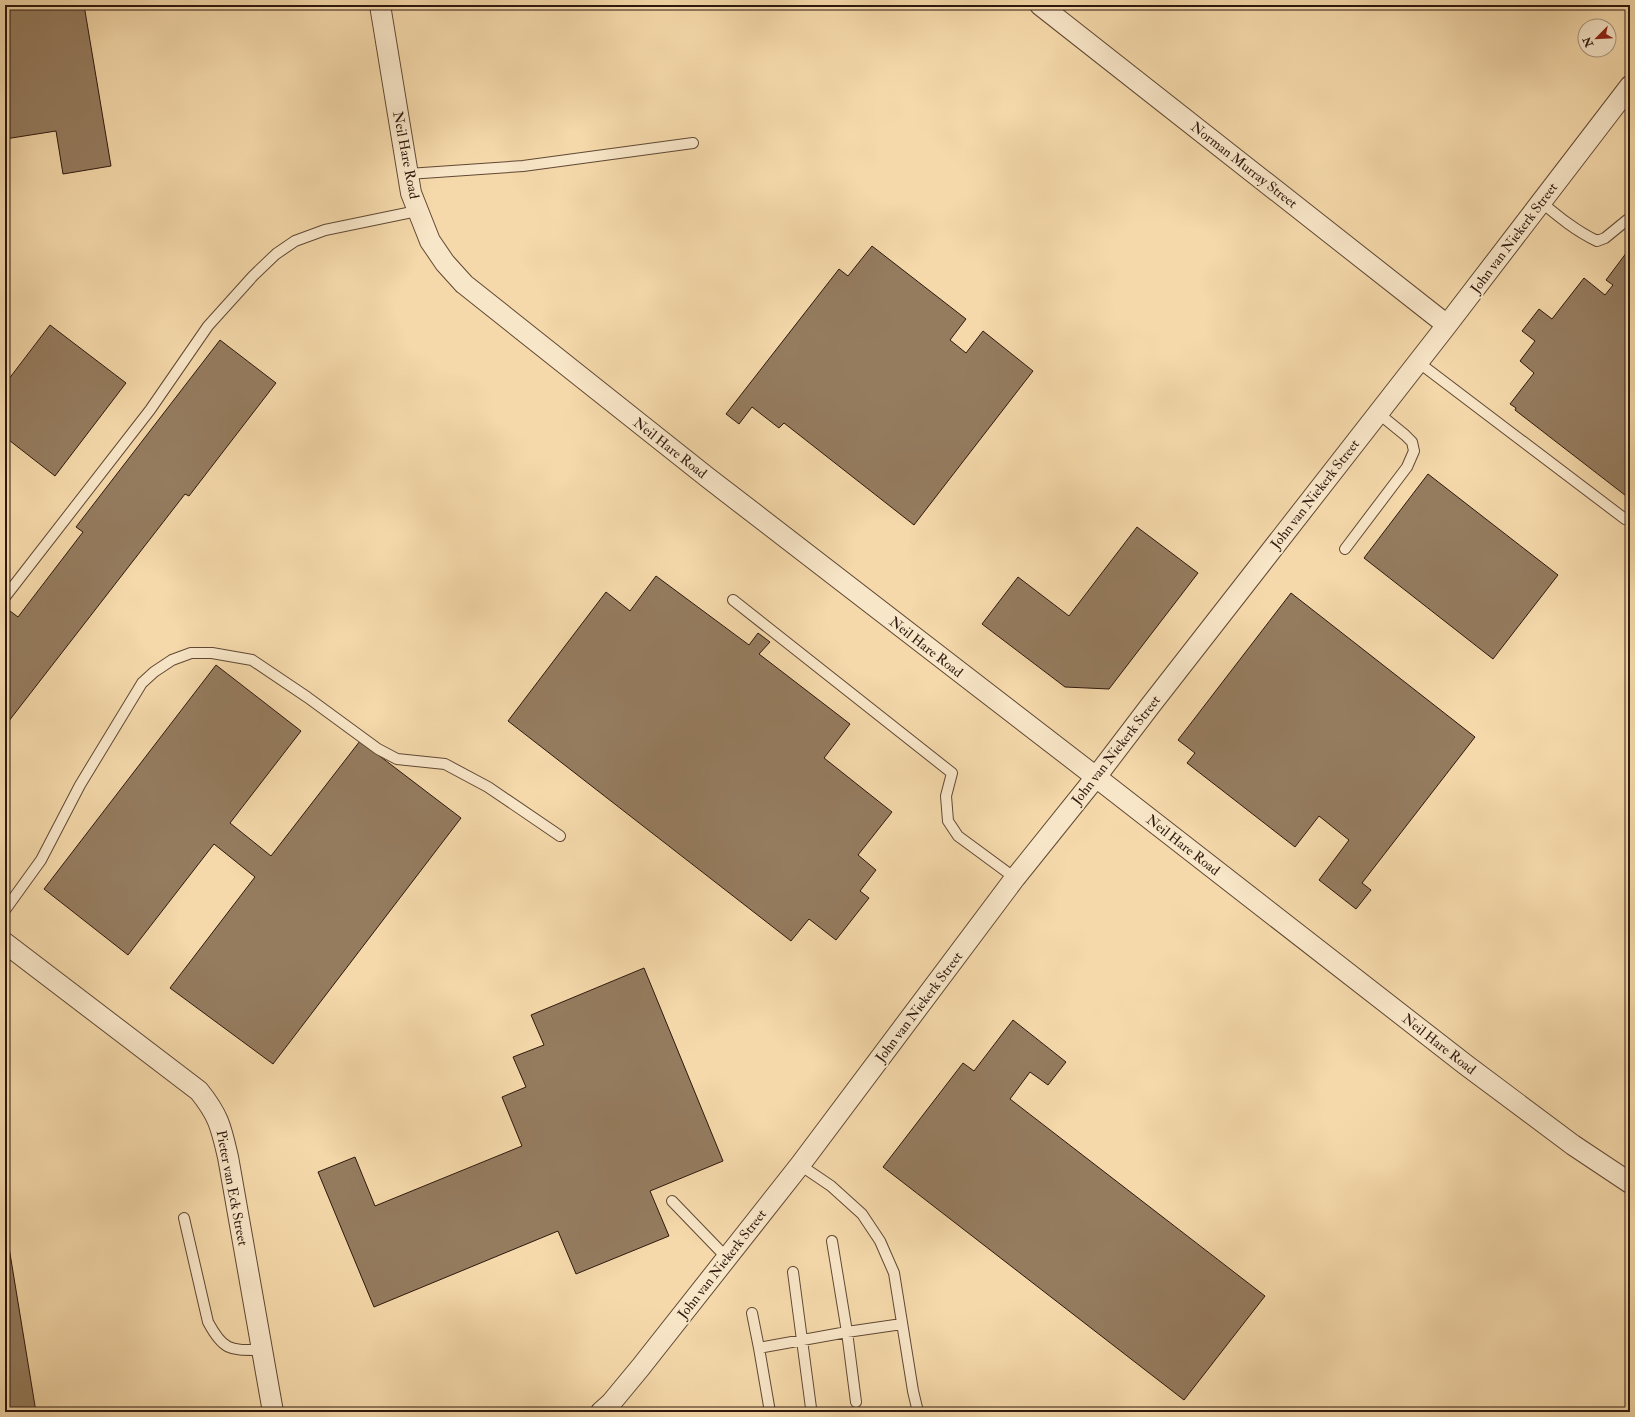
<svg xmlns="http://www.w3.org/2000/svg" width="1635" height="1417" viewBox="0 0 1635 1417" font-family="'IM FELL Double Pica',serif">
	<rect width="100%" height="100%" fill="#f5d9aa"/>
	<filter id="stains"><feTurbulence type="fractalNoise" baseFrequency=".005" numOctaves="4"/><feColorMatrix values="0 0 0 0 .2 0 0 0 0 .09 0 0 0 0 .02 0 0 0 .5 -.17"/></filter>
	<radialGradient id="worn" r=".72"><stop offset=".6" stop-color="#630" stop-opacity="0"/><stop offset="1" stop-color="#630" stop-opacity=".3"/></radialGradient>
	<path fill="#957c5f" stroke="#2e180d" d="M5,5h79l27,161 -48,8 -7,-43 -51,8z
		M872,246l94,73 -16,21 16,13 17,-22 50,40 -119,154 -130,-102 -5,5 -27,-21 -13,17 -13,-10 113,-145 9,7z
		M1630,248v251l-115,-89 1,-2 -6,-4 24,-31 -14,-12 15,-20 -13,-10 17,-22 13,10 32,-41 21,17 8,-10 -7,-5z
		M50,325l76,58 -71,93 -50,-39v-53z
		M220,340l56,43 -87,113 -4,-2 -180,232v-108l5,-7 8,6 65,-85 -7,-5z
		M1428,474l130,101 -65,84 -129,-101z
		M1137,527l61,46 -89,116 -44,-2 -83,-63 36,-47 51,39z
		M656,576l93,69 9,-12 12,9 -11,12 91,70 -26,34 68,54 -34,43 18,15 -16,21 9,7 -33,42 -27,-21 -18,22 -283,-220 98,-129 24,19z
		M1291,593l184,144 -113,146 9,7 -15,19 -37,-29 30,-40 -30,-24 -24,31 -108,-84 8,-10 -17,-13z
		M216,665l85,66 -71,92 41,33 89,-115 101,77 -188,246 -103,-76 85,-111 -41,-33 -86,111 -84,-66z
		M644,968l79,193 -73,30 19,45 -93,38 -18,-43 -184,76 -56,-135 37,-15 20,49 147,-60 -20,-49 24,-10 -13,-30 31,-12 -13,-30z
		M1013,1020l53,42 -18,23 -18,-13 -20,27 255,197 -81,104 -301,-233 80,-104 11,8z
		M5,1223l31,189h-31z"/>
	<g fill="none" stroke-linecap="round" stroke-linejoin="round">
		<g stroke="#604834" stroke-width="12">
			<path id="lane" d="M408,174l115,-8 170,-23
				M1541,202c18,15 35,29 56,39l8,-3 22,-18 3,-1
				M1418,362l207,157 5,2
				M1345,549l62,-82 7,-16 -2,-9 -7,-7 -27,-22
				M5,597l145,-187 58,-84 45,-50 23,-22 19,-13 30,-11 92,-19
				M733,600l219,173 -6,23 2,25 10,15 57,42
				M5,910l36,-50 39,-75 62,-102 12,-11 18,-12 19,-7h21l40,7 55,37 71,52 19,10 48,5 43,23 72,49
				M800,1165l31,21 31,28 18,27 14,32 19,118 5,21
				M672,1201l55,57
				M184,1218l24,104c16,30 23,28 54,28
				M832,1241l15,91 9,70
				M793,1272l18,136
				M752,1313l7,35
				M770,1412l-11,-64 88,-16 55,-8"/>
		</g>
		<g stroke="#604834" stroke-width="22">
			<path id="street" d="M380,5l31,188 19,48 15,22 19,21 243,193 389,300 370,288 107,80 57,38
				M1040,5l407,320
				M5,943l194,148c20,25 22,36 29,66l45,255
				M601,1412l10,-9 29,-35 160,-203 215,-287 81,-101 54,-71 297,-381 183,-239"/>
		</g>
		<use href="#lane" stroke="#f8e6c8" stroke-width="10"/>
		<use href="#street" stroke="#f8e6c8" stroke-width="20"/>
	</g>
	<g text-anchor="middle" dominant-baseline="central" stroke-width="4" stroke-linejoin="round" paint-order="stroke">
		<g font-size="14" fill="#2e180d" stroke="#f8e6c8">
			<text transform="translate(406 155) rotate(79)">Neil Hare Road</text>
			<text transform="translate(1244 165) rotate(38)">Norman Murray Street</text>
			<text transform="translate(1514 238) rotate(-53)">John van Niekerk Street</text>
			<text transform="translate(670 448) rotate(38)">Neil Hare Road</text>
			<text transform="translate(1315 494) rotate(-52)">John van Niekerk Street</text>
			<text transform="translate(926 647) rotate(38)">Neil Hare Road</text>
			<text transform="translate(1116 750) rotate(-52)">John van Niekerk Street</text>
			<text transform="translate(1183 845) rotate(38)">Neil Hare Road</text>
			<text transform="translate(919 1007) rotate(-53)">John van Niekerk Street</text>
			<text transform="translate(1439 1044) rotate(38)">Neil Hare Road</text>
			<text transform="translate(232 1188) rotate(79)">Pieter van Eck Street</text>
			<text transform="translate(722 1264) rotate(-52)">John van Niekerk Street</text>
		</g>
	</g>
	<rect width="1635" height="1417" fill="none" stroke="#f5d9aa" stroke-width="20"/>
	<rect x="6" y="6" width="1623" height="1405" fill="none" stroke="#2e180d" stroke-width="2"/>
	<rect x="10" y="10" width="1615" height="1397" fill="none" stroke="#2e180d"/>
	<g transform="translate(1597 38) rotate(246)"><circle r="19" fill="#f8e6c8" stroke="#a7947d"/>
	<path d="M0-3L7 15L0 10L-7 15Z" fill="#8f2418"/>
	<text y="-6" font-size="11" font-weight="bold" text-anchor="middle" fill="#2e180d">N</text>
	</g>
	<rect width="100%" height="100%" filter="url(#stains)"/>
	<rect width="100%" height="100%" fill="url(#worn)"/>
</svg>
